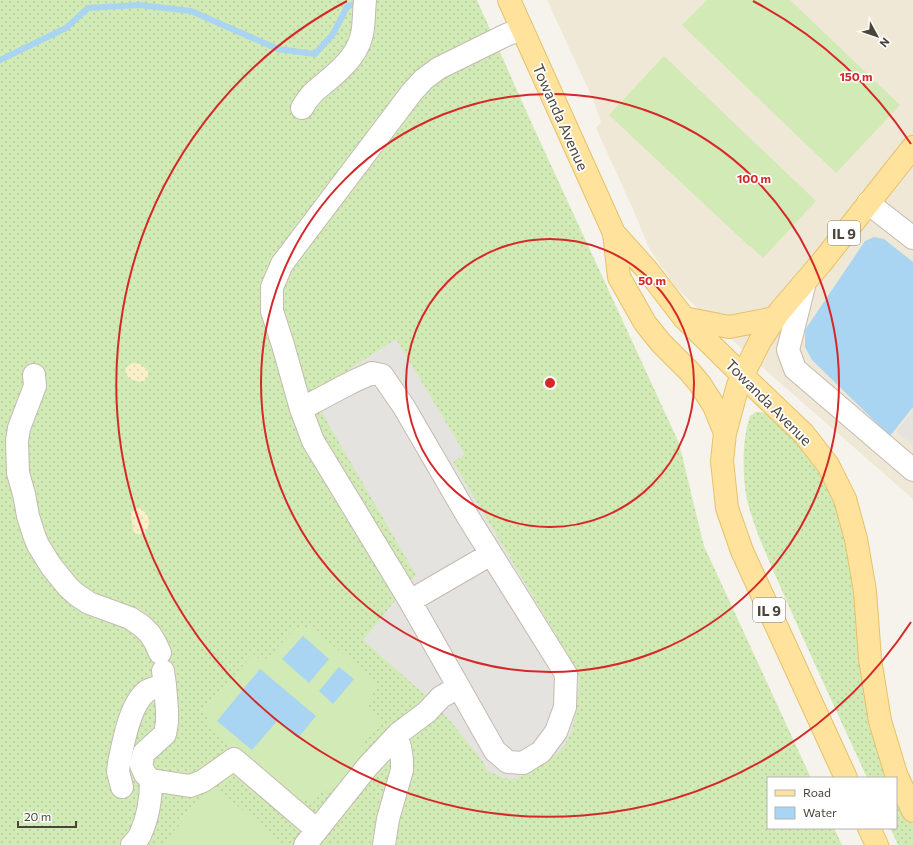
<svg xmlns="http://www.w3.org/2000/svg" width="913" height="845" viewBox="0 0 913 845" font-family="Commissioner,sans-serif">
	<defs>
		<pattern id="grass-dots" width="8" height="8" patternUnits="userSpaceOnUse"><rect width="8" height="8" fill="#d2eab5"/><path d="M2 2h.1M6 6h.1" fill="none" stroke="#b6ca9c" stroke-width="1.8" stroke-linecap="round"/></pattern>
		<pattern id="sand-dots" width="8" height="8" patternUnits="userSpaceOnUse"><rect width="8" height="8" fill="#f9efc9"/><path d="M2 2h.1M6 6h.1" fill="none" stroke="#d7cead" stroke-width="1.8" stroke-linecap="round"/></pattern>
	</defs>
	<rect width="100%" height="100%" fill="#f6f3ec"/>
	<path fill="#efe8d6" d="M547,0h366v499l-142,-124 -78,-71 -18,-18 -26,-38 -16,-39 -37,-81 5,-6 -9,-25z"/>
	<path fill="url(#grass-dots)" d="M0,0h477l55,124 147,319 25,103 107,232h-43v50h66l8,17h-842z
		M756,412h6l12,6 23,25 13,17 17,25 11,25 9,31 5,30 2,30 13,89 26,88h-26c-28,-62 -57,-123 -84,-185 -13,-31 -28,-61 -36,-93 -5,-25 -5,-61 3,-84z
		M896,784l17,41v20h-15l-8,-17h6z"/>
	<path fill="url(#sand-dots)" d="M133,363l7,1 8,6v6l-4,5c-15,3 -27,-12 -11,-18z
		M138,508c17,4 12,32 -3,25l-2,-3 -2,-18 4,-3z"/>
	<path fill="#d2eab5" d="M707,0h83l110,105 -64,68 -154,-148z
		M664,56l152,145 -53,57 -13,-12h-1l-140,-131z
		M312,628l55,46 -2,2 13,11 -8,8 2,2 -8,9 18,14 -21,25 5,5 -37,43 -5,-4 -10,13 -7,-5 -7,8 -94,-81 6,-7 -8,-7 49,-56 9,7 7,-4 25,-28z
		M213,785l71,60h-122z"/>
	<path fill="#e5e3e0" d="M396,339l69,115 -12,8 125,210 1,14 -3,25 -4,20 -7,13 -6,8 -13,10 -13,9 -20,8 -9,-1 -16,-7 -5,-9 -31,-39 -28,-29 -61,-54 53,-65 -105,-181z
		M913,410v35l-17,-13z"/>
	<path fill="#a9d4f2" d="M874,237l10,2 29,23v145l-23,29 -78,-76 -7,-13v-17l60,-89z
		M303,636l26,23 -20,24 -27,-24z
		M339,667l15,12 -21,25 -14,-13z
		M260,669l56,47 -18,22 -21,-17 -25,29 -35,-29z"/>
	<g fill="none" stroke-linecap="round" stroke-linejoin="round">
		<path stroke="#a9d4f2" stroke-width="6" d="M0,60l66,-32 22,-20 51,-3 52,6 87,38 37,5 18,-20 14,-27 13,-6"/>
		<g stroke="#c2bbae" stroke-width="24">
			<path id="minor" d="M302,108c7,-13 14,-18 25,-27 17,-14 34,-30 36,-53 1,-9 1,-19 2,-28
				M868,203l45,35
				M805,282l-17,68 7,19 118,101
				M34,375l1,11 -16,42 -2,13 1,32 6,21 4,22 6,19 4,10 13,21 17,21 9,8 12,8 41,15 12,8 8,8 5,8 5,11
				M301,409l51,-27 20,-9 10,2 22,32 64,110 98,157 -1,33 -9,25 -15,20 -18,11 -15,-1 -13,-11 -85,-150 -97,-160 -12,-32 -18,-64 -11,-34v-24l10,-23 130,-172 12,-13 15,-11 67,-33 16,-6
				M410,601l81,-47
				M151,780l39,6 13,-5 31,-22 83,71
				M122,787l-4,-15 1,-9c4,-19 11,-60 28,-72 5,-3 13,-4 18,-6l-2,-14
				M132,845c3,-3 6,-6 8,-10 8,-17 11,-37 11,-55l-6,-6 -4,-9 3,-12 21,-19 2,-12v-12l-2,-25
				M305,845l63,-79 31,-33 28,-21 14,-15 18,-10
				M384,845l4,-26 14,-49v-10l-2,-13 -4,-11"/>
		</g>
		<g stroke="#e6c16a" stroke-width="24">
			<path id="major" d="M509,0l105,233 5,44 26,46 16,20 29,29 10,12 14,22 11,27
				M614,233l34,38 36,47 58,57 62,59 24,31 17,34 11,40 9,52 5,68 10,62 16,53 17,37
				M684,318l45,9 46,-9
				M846,778l-104,-227 -15,-43 -5,-47 3,-28 13,-48 22,-44 20,-30 42,-49 91,-115
				M869,828l8,17"/>
		</g>
		<use href="#minor" stroke="#fff" stroke-width="22"/>
		<use href="#major" stroke="#ffe39c" stroke-width="22"/>
	</g>
	<g fill="none" stroke="#d62828" stroke-width="2">
		<circle cx="550" cy="383" r="144"/>
		<circle cx="550" cy="383" r="289"/>
		<path d="M911 622A433 433 0 1 1 347 1M753 1A433 433 0 0 1 911 144"/>
	</g>
	<g text-anchor="middle" dominant-baseline="central" stroke-width="3.5" stroke-linejoin="round" paint-order="stroke">
		<g fill="#fff" stroke="#817c74" stroke-width="1">
			<rect x="828" y="221" width="32" height="24" rx="3"/>
			<rect x="753" y="598" width="32" height="24" rx="3"/>
		</g>
		<g font-size="14" font-weight="bold" fill="#4b4439">
			<text x="844" y="233">IL 9</text>
			<text x="769" y="610">IL 9</text>
		</g>
		<g font-size="15" fill="#4b4439" stroke="#fff">
			<text transform="translate(561 117) rotate(66)">Towanda Avenue</text>
			<text transform="translate(769 402) rotate(45)">Towanda Avenue</text>
		</g>
	</g>
	<circle cx="550" cy="383" r="6" fill="#d62828" stroke="#fff" stroke-width="2"/>
	<g font-size="12" text-anchor="middle" font-weight="bold" fill="#d62828" stroke="#fff" stroke-width="3.5" stroke-linejoin="round" paint-order="stroke">
		<text x="856" y="81">150 m</text>
		<text x="754" y="183">100 m</text>
		<text x="652" y="285">50 m</text>
	</g>
	<rect x="767" y="777" width="130" height="52" fill="#ffffff" stroke="#b7b4b0"/>
	<rect x="775" y="790" width="20" height="6" fill="#ffe39c" stroke="#b7b4b0"/>
	<text x="803" y="797" font-size="12" fill="#4b4439">Road</text>
	<rect x="775" y="807" width="20" height="12" fill="#a9d4f2" stroke="#b7b4b0"/>
	<text x="803" y="817" font-size="12" fill="#4b4439">Water</text>
	<g transform="translate(877 36) rotate(130)" stroke="#ffffff" stroke-width="3" paint-order="stroke">
	<path d="M0-3L7 15L0 10L-7 15Z" fill="#4b4439"/>
	<text y="-6" font-size="11" font-weight="bold" text-anchor="middle" fill="#4b4439">N</text>
	</g>
	<path d="M18 821v6h58v-6" fill="none" stroke="#4b4439" stroke-width="2"/>
	<text x="24" y="821" font-size="12" fill="#4b4439" stroke="#ffffff" stroke-width="3" paint-order="stroke">20 m</text>
</svg>
